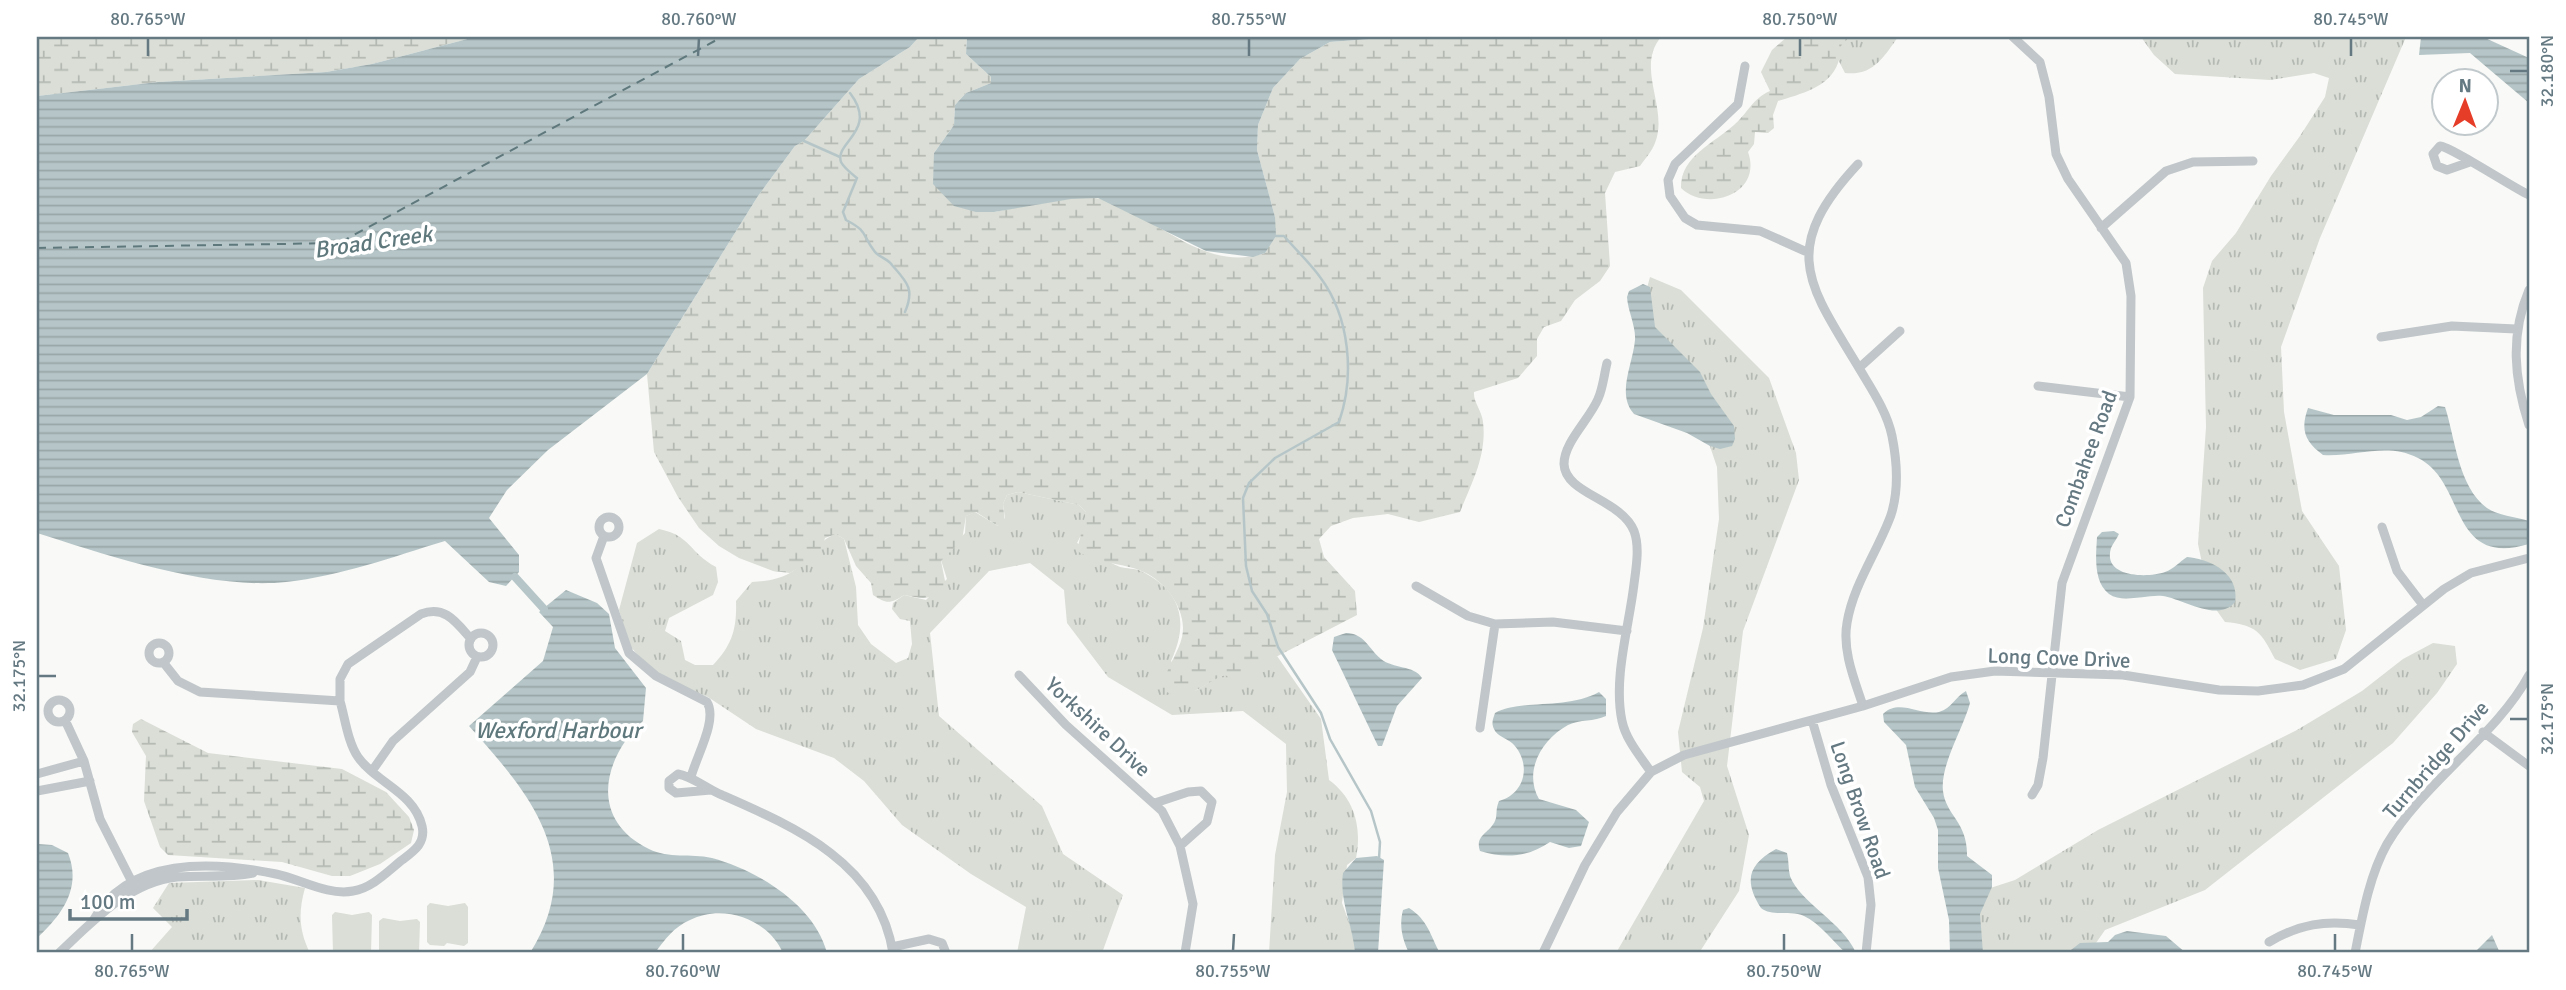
<svg xmlns="http://www.w3.org/2000/svg" width="2566" height="990" viewBox="0 0 2566 990" font-family="Signika,sans-serif">
	<defs>
		<pattern id="grass-tufts" width="24" height="20" patternUnits="userSpaceOnUse" patternTransform="scale(1.75)"><rect width="24" height="20" fill="#daded6"/><path d="M3 7l-1-3M5 7V3M7 7l1-3M15 17l-1-3M17 17v-4M19 17l1-3" fill="none" stroke="#b4b9b3"/></pattern>
		<pattern id="wetland-marsh" width="20" height="14" patternUnits="userSpaceOnUse" patternTransform="scale(1.75)"><rect width="20" height="14" fill="#daded6"/><path d="M1 5h8M5 5V1M11 12h8M15 12V8" fill="none" stroke="#b4b9b3"/></pattern>
		<pattern id="water-rules" width="6" height="5" patternUnits="userSpaceOnUse" patternTransform="scale(1.75)"><rect width="6" height="5" fill="#b6c6c8"/><path d="M0 2.5h6" fill="none" stroke="#98a6a8"/></pattern>
	</defs>
	<rect width="100%" height="100%" fill="#f9f9f7"/>
	<path fill="url(#grass-tufts)" d="M1833,37h65c-15,21 -25,39 -53,36l-15,-29z
		M2141,37h265l-86,201 -39,109 3,65 18,99 37,55 7,64 -10,29 -36,11 -25,-11c-14,-27 -18,-34 -50,-37l-15,-21 -12,-57 8,-117 -3,-139 9,-27 24,-28 35,-57 29,-40 25,-39 4,-19 -15,-5 -44,7 -95,-6 -21,-19z
		M1650,277l31,13 88,88 27,75 3,27 -56,151 -16,135 22,69 -10,56 -40,62h-83l88,-152 -4,-14 -18,-15 -4,-40 25,-104 16,-109 -2,-52 -16,-47 -60,-110z
		M1018,492l61,13 7,7 -1,15 -8,16c14,8 28,18 43,24 7,2 15,1 21,4 41,20 48,51 30,90l16,31 10,-2 19,-12 61,-22 44,63 8,61c26,19 33,48 27,78l-9,7 -5,38 12,33 1,17h-86l6,-98 12,-63 -1,-48 -43,-33 -71,4 -64,-38 -41,-54 -3,-33 -34,-27 -41,8 -59,62 9,83 103,90 21,48 60,41 -21,58h-85l9,-46 -55,-33 -69,-49 -38,-44 -30,-23 -78,-29 -48,-32 -32,-13 -28,-17 -18,-21 -11,-36 18,-67 22,-14c33,7 29,23 57,38l2,15 -5,13 -44,23 -4,13 16,10 4,19 10,5h18c19,-20 24,-36 23,-64l16,-19c13,-1 26,-2 38,-9 17,-10 27,-33 46,-39l8,5 12,48 2,38 13,19 25,19 12,-5 4,-14 -2,-23 -10,-2 -8,-10 1,-6 11,-8 22,5 21,-21 -6,-19 24,-27 1,-17 9,-4 23,14 7,-8 -2,-14 4,-9z
		M2433,643l22,3 2,18 -20,29 -44,50 -188,147 -100,40 -16,23h-116l-1,-59 43,-14 83,-50 199,-100 65,-39 41,-32z
		M258,880l47,8c-7,25 -6,43 5,65h-161l23,-26 -19,-19 16,-25z"/>
	<path fill="url(#wetland-marsh)" d="M37,37h438l-103,27 -46,8 -168,10 -121,14z
		M919,37h48l-1,17 25,23v6l-25,10 -11,12 -1,20 -20,28 60,59c29,-5 78,-20 107,-13 55,15 101,75 164,54l10,-36 -18,-67 1,-25 15,-37 27,-29 30,-17 66,-5h265c-26,31 8,71 -6,106 -3,8 -10,16 -15,23l-25,6 -10,21 5,73 -10,15 -25,19 -14,21 -17,6 -7,12v17l-19,22 -44,14c-1,10 8,19 9,30 4,33 -11,60 -23,90l-41,10 -31,-8 -35,4 -22,8 -12,13 5,18 31,34 2,24 -91,47 -30,19 -11,-6c-21,7 -40,31 -61,15 -1,-23 19,-39 19,-62 0,-24 -21,-50 -44,-58 -21,-8 -41,-6 -62,-19l9,-39 -7,-7 -61,-13 -11,3 -4,9 2,20 -7,2 -22,-14 -10,4 -4,24 -21,21 5,25c-15,15 -22,13 -42,9 -13,9 -18,9 -31,0l-2,-12 -15,-17 -12,-27 -8,-5 -11,4 -5,16 -30,19 -17,-2 -34,-13 -20,-12 -20,-18 -21,-31 -24,-45 -7,-78 111,-178 37,-50 9,-5 55,-62 51,-32z
		M1787,37h65c-16,8 -10,12 -14,26 -9,25 -38,31 -60,38l-5,14 1,13 -6,5 -13,-1 -1,12 -6,8c15,42 -41,61 -67,36 -1,-31 33,-45 53,-63 14,-12 18,-26 36,-34l-9,-19 11,-22z
		M141,719l67,34 134,16 44,23 23,25 5,13 -3,13 -31,21 -30,12h-18l-50,-14 -114,-7 -8,-8 -16,-46 2,-45 -14,-24 1,-8z"/>
	<path fill="#daded6" d="M1725,837l5,2c2,11 -4,22 -14,27l-10,-1c-8,-16 4,-25 19,-28z
		M430,903l18,3 17,-3 3,4v36l-4,3 -17,-3 -3,3 -14,-1 -3,-3v-36z
		M335,912l17,3 17,-3 3,3 -1,38h-38l-1,-38z
		M383,918l17,3 17,-2 3,3 -1,31h-40v-32z"/>
	<path fill="url(#water-rules)" d="M475,37h444l-9,10 -51,32 -55,62 -9,5 -37,50 -111,178 -99,76 -41,40 -18,28 30,37v17l-13,14 -17,-4 -44,-41c-53,16 -104,35 -159,41 -76,8 -177,-26 -249,-49v-437l121,-14 168,-10 46,-8z
		M967,37h429l-66,5 -30,17 -27,29 -15,37 -1,25 18,67 1,19 -11,17 -12,4 -47,-6 -108,-53 -27,1 -77,13h-18l-22,-6 -21,-22 1,-31 20,-28 1,-20 11,-12 25,-10v-6l-25,-23z
		M2421,37h62l46,21v45l-59,-50 -51,2z
		M1643,284l7,3 5,40 45,45 11,22 23,32 1,13 -3,7 -12,3 -10,-3 -23,-13 -53,-19c-18,-20 -1,-50 1,-74 1,-14 -7,-28 -8,-43l2,-6z
		M2438,406l7,1c10,30 13,80 42,101 10,7 29,9 42,13v23c-81,24 -62,-62 -111,-86 -31,-16 -62,-1 -95,-3 -18,-13 -23,-25 -15,-47l26,7h57l16,5 14,-3z
		M2114,531l5,3c-2,5 -6,9 -8,14 -9,30 37,30 54,24 9,-3 14,-10 22,-15 24,2 53,17 48,45 -17,21 -52,-3 -72,-6 -17,-2 -40,8 -54,-2 -16,-12 -13,-39 -12,-57l5,-5z
		M566,590l31,13 12,11 6,34 31,40 -3,33c-41,38 -54,99 6,128 20,10 41,4 63,9 45,12 103,47 115,95h-44c-15,-34 -60,-50 -93,-33 -16,7 -25,19 -35,33h-125c58,-92 0,-159 -61,-227l74,-65 10,-34 -14,-15z
		M1346,633c18,0 23,16 35,26 12,10 33,6 41,19l-25,28 -15,40h-4l-46,-96 2,-13z
		M1966,691l4,12c-7,26 -30,62 -27,88 3,25 25,31 24,65l25,19v12l-12,27 3,39h-33l-1,-33 -11,-52v-38l-4,-12 -19,-31 -9,-42 -22,-23 -1,-8c16,-16 37,2 56,-2 13,-4 16,-15 27,-21z
		M1599,692l7,7v17c-12,6 -26,3 -38,9 -26,14 -45,46 -29,74l37,11 13,12 -8,24 -12,2 -19,-6c-22,15 -44,17 -70,9 -6,-17 12,-18 16,-33 1,-7 0,-10 3,-17 27,-7 33,-39 13,-58 -6,-5 -15,-7 -18,-14 -3,-6 -1,-10 1,-16 24,-14 72,-3 104,-21z
		M37,844l15,1 16,8c14,35 -6,62 -31,85z
		M1776,849l11,4c2,8 1,15 3,23 10,27 53,46 66,77h-10c-13,-11 -26,-30 -42,-37 -14,-6 -32,1 -43,-8 -18,-28 -12,-44 15,-59z
		M1377,856l7,4 -6,93h-23c-2,-28 -16,-51 -12,-80l13,-15z
		M1409,908c19,12 21,27 31,45h-31c-7,-15 -10,-27 -6,-43z
		M2127,931l39,5 20,17h-119l13,-10 28,-1 7,-7z
		M2492,935l8,18h-26z"/>
	<g fill="none" stroke-linecap="round" stroke-linejoin="round">
		<path stroke="#b6c6c8" stroke-width="2.5" d="M850,93c29,38 -16,49 -9,69 3,6 11,12 16,16l-14,34 3,8c23,12 15,14 29,32 4,5 13,7 17,13 15,17 23,24 13,47
			M804,141l36,16
			M1276,236h8c12,14 26,27 36,41 30,40 35,99 19,145l-64,36 -26,25 -6,15 3,68 6,25 15,23 11,33 43,66 9,26 41,72 9,31 -1,17"/>
		<path stroke="#b6c6c8" stroke-width="8" d="M515,577l29,32"/>
		<path stroke="#5e787c" stroke-width="2" stroke-dasharray="9 7" stroke-linecap="butt" d="M37,248l302,-5 383,-206"/>
		<path stroke="#c0c6c9" stroke-width="9" d="M2013,37l27,25 9,35 7,57 12,25 58,84 5,33 -1,101 -68,186 -19,175 -5,27 -6,10
			M1745,66l-7,38 -63,60 -7,16 2,16 15,22 12,7 63,6 47,21
			M2470,162l-23,8 -10,-4 -4,-12 7,-8c11,1 72,41 89,49
			M1858,164c-83,89 -47,123 7,214 11,18 23,38 27,58 5,25 7,54 -1,79 -13,36 -38,70 -44,108 -5,28 8,58 16,83
			M2101,228l65,-57 27,-9 60,-1
			M2529,290c-19,45 -15,89 0,135
			M2381,337l71,-11 64,3
			M1607,363c-3,12 -4,25 -9,36 -9,21 -34,43 -34,65 1,30 57,35 70,67 6,16 2,37 0,53 -5,43 -21,94 -12,137 4,19 18,35 29,51
			M1859,368l41,-37
			M2038,386l92,11
			M599 527a10 10 0 1 1 20 0a10 10 0 1 1-20 0Z
			M2382,527l15,44 26,34
			M604,536l-8,22 33,95 27,23 51,26c11,18 -11,55 -16,75
			M1416,586l52,30 27,8 58,-2 74,9
			M469 645a12 12 0 1 1 24 0a12 12 0 1 1-24 0Z
			M149 653a10 10 0 1 1 20 0a10 10 0 1 1-20 0Z
			M163,662l15,19 22,11 140,9v-22l8,-15 73,-50c24,-9 35,8 50,25
			M1019,675l47,50 96,86 18,35 13,58 -8,49
			M48 711a11 11 0 1 1 22 0a11 11 0 1 1-22 0Z
			M65,720l19,41 16,58 33,65
			M1812,720l19,65 37,92 3,28 -5,48
			M1480,728l15,-104
			M2483,732l46,34
			M372,771l21,-30 77,-69 7,-15
			M37,774l47,-13
			M711,790l-35,3 -7,-5v-7l9,-7c16,3 29,15 44,21 73,32 157,68 171,158
			M37,791l53,-10
			M1155,803l33,-11 13,-1 11,11 -5,20 -27,24
			M93,921c35,-65 121,-60 183,-47 24,5 52,22 77,17 19,-3 34,-19 49,-31 12,-9 24,-17 20,-34 -8,-34 -46,-43 -64,-69 -10,-14 -13,-39 -18,-56
			M2269,942c31,-18 56,-22 91,-17
			M892,947l37,-8 13,4 4,10
			M59,953c33,-31 70,-71 118,-76 25,-2 50,1 76,-4
			M1543,953l42,-88 32,-53 34,-40 33,-17 179,-49 88,-29 44,-6 128,4 96,15 39,1 45,-6 41,-16 100,-80 27,-16 58,-15
			M2355,953c7,-35 14,-77 32,-109 36,-61 110,-109 142,-169"/>
	</g>
	<path fill="none" stroke="#647982" stroke-width="2.5" d="M148,56v-18M698,56l1,-18M1249,56v-18M1800,56v-18M2351,56v-18M2510,71h18M38,676h18M2510,719h18M132,951v-17M683,951v-17M1233,951l1,-17M1784,951v-17M2335,951v-17"/>
	<g text-anchor="middle" dominant-baseline="central" stroke-width="7" stroke-linejoin="round" paint-order="stroke">
		<g font-size="21" fill="#647982" stroke="#fff">
			<text transform="translate(2086 459) rotate(-70)">Combahee Road</text>
			<text transform="translate(2059 658) rotate(2)">Long Cove Drive</text>
			<text transform="translate(1098 727) rotate(43)">Yorkshire Drive</text>
			<text transform="translate(2436 760) rotate(-49)">Turnbridge Drive</text>
			<text transform="translate(1860 810) rotate(71)">Long Brow Road</text>
		</g>
		<g font-size="23" font-style="italic" fill="#5e787c" stroke="#fff">
			<text transform="translate(373 242) rotate(-8)">Broad Creek</text>
			<text x="558" y="730">Wexford Harbour</text>
		</g>
	</g>
	<rect width="2566" height="990" fill="none" stroke="#ffffff" stroke-width="77"/>
	<g transform="translate(2465 102) rotate(1)"><circle r="33" fill="#ffffff" stroke="#c1c9cd" stroke-width="2"/>
	<path d="M0-5L12 26L0 18L-12 26Z" fill="#e63d29"/>
	<text y="-10" font-size="19" font-weight="bold" text-anchor="middle" fill="#647982">N</text>
	</g>
	<path d="M70 909v10h117v-10" fill="none" stroke="#647982" stroke-width="3.5"/>
	<text x="80" y="909" font-size="21" fill="#647982" stroke="#ffffff" stroke-width="5" paint-order="stroke">100 m</text>
	<rect x="38" y="38" width="2490" height="913" fill="none" stroke="#647982" stroke-width="2.5"/>
	<g font-size="18" text-anchor="middle" fill="#647982">
		<text x="148" y="25">80.765°W</text>
		<text x="699" y="25">80.760°W</text>
		<text x="1249" y="25">80.755°W</text>
		<text x="1800" y="25">80.750°W</text>
		<text x="2351" y="25">80.745°W</text>
		<text transform="translate(2547 71) rotate(-90)" y="6">32.180°N</text>
		<text transform="translate(19 676) rotate(-90)" y="6">32.175°N</text>
		<text transform="translate(2547 719) rotate(-90)" y="6">32.175°N</text>
		<text x="132" y="977">80.765°W</text>
		<text x="683" y="977">80.760°W</text>
		<text x="1233" y="977">80.755°W</text>
		<text x="1784" y="977">80.750°W</text>
		<text x="2335" y="977">80.745°W</text>
	</g>
</svg>
